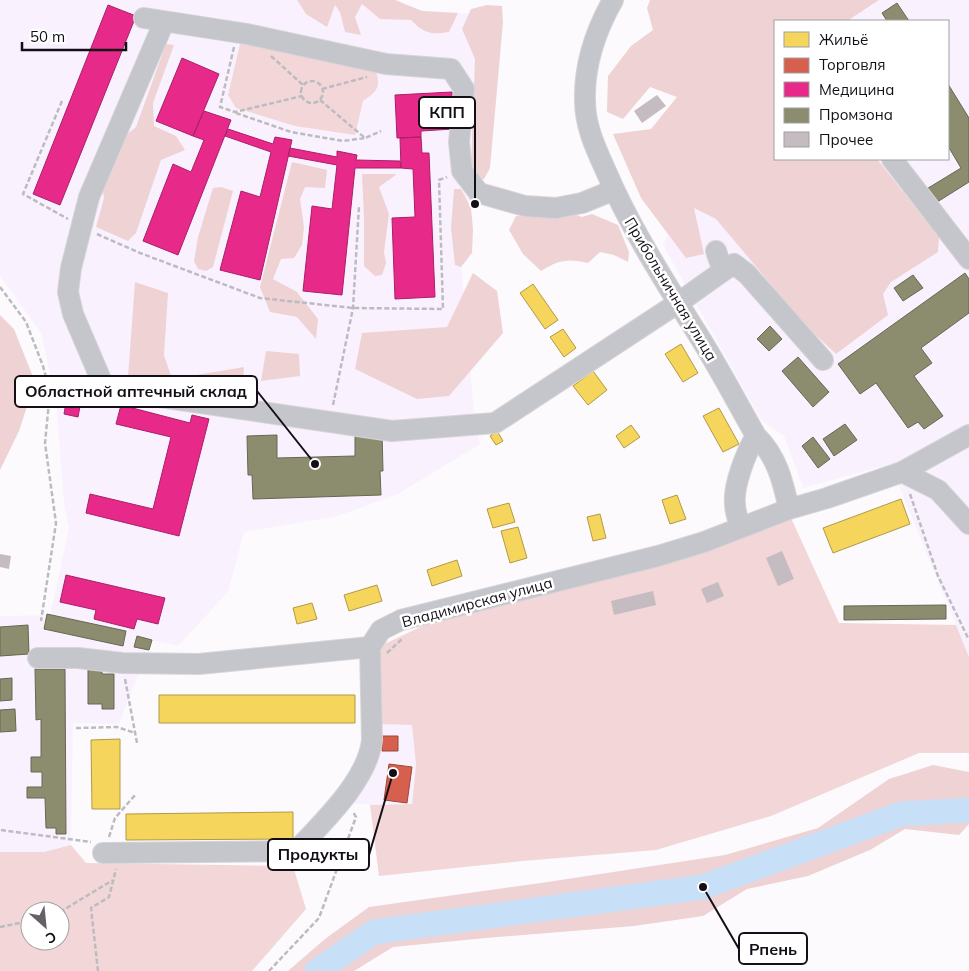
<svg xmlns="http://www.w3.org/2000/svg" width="969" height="971" viewBox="0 0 969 971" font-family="Mulish,sans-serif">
	<rect width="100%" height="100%" fill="#fcfafd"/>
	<path fill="#f9f2fe" d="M0,0h395l27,11 73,4 -11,164 -5,14 -5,5 -3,10 -15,-6 19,223 5,19 -82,50 -60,22 -94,16 -16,60 -50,54 -26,-6 -33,84 -46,-1 -2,122 -27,7h-44v-236l50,-1 19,-87 -5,-24 -8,-105 -15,-66 -41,-57z
		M855,0h114v657l-79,-193 -87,24 -19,-52 -23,-16 -98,-175 94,-184 18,98h173v-138h-127z
		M378,724l34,1 4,40 -4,39 -42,1 -20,-2z"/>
	<path fill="#f2d6d8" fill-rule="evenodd" d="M243,42l133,29c5,17 1,20 -13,30l-8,34 -60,-9 -59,-18 -8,-13 12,-51z
		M791,518l48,105 117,2 13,32v96h-50l-148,63 -115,34 -134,11 -143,15 -9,-71 42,-1 4,-39 -4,-40 -34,-1v-77l53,-25z
		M71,845l15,18 207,3 13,43 -54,62h-252v-119h44zM30,911h30v30h-30z"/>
	<path fill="#efd2d3" d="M297,0h98l27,11 36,2 -9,19c-19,3 -25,1 -38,-12l-31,-1 -18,-15 -7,13 6,18 -16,-3 -5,-20 -5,-7 -8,22 -21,-13z
		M650,0h229l-32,21h-72v138h102l62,78 -1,15 -47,30 -8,12 5,21 -52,39 -31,-29 -89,-106 -22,-11 10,46 -18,4 -45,-60 -28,-64 38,-5 26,-32 -27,-10 -27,32 -16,-7 1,-36 23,-30 22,-16 -6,-22z
		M487,5l15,1 1,16 -13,146 -6,11h-7l-6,-10 4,-110 -13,-30 9,-20z
		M166,44l8,1 -21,58 1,23 22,10 9,14 -24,10 -25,73 -8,8 -32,-14 8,-29 -3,-18 18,-39 17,-14z
		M292,162l35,8 -2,18 -20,-1 -5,12 4,28 -2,18 -8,13 -13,1 -8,20 24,13 21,27 -2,20 -19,-22 -27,-5 -10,-25z
		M362,174h35l-18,13 10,27 -5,38 2,11 -4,12 -7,1 -11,-10v-48z
		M221,187l12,4 -20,76 -7,4 -8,-2 -4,-8 4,-24 15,-49z
		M454,189h7l10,19 2,21 -1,24 -11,14 -6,-2 -4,-37z
		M568,212l14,5 10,-3 26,11 11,27 -1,10 -14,-7 -14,-3 -12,11c-20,-5 -30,-3 -47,8l-18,-17 -14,-24 7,-14 30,1z
		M473,273l24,18 6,42 -54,63 -32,3 -62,-30 7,-36 85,-6z
		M135,282l33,11 -4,62 8,24 72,-12 -2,28 -75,13 -32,-15 -7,-16z
		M0,315l14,14 21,53 -16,49 -19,39z
		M266,351l33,3 1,22 -39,5z
		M933,765l36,7v52l-10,11 -54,-6 -35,21 -62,26 -61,13 -44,27 -69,10 -148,12 -93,9 -39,24h-66l37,-32 44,-32 172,-24 184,-28 93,-27 71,-49z"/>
	<path fill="#f6d55c" stroke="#b29947" d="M533,284l25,36 -13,9 -25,-36z
		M563,329l13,19 -12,9 -14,-20z
		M681,344l17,29 -15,9 -18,-28z
		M593,371l14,19 -19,15 -15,-19z
		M719,408l20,36 -16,8 -20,-36z
		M631,425l9,12 -16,11 -8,-12z
		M497,431l6,10 -7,4 -6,-9z
		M677,495l9,24 -16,5 -8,-24z
		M901,499l9,25 -77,29 -10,-25z
		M509,503l6,19 -22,6 -6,-19z
		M600,514l6,24 -13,3 -6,-24z
		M518,527l9,31 -17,5 -9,-32z
		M457,560l5,16 -30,10 -5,-16z
		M377,585l5,16 -33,10 -5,-16z
		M312,603l5,16 -20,5 -4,-16z
		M159,695h196v28h-196z
		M120,739v70h-28l-1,-69z
		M293,812v27l-167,1v-26z"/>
	<path fill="#d6604d" stroke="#9c473d" d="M382,736h16v15h-16z
		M389,764l23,3 -5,36 -23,-3z"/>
	<path fill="#e7298a" stroke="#a82168" d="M108,5l28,11 -76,189 -27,-11z
		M182,58l37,16 -26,62 -37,-15z
		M452,92l1,37 -32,2v6l-24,1 -2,-43z
		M204,111l27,9 -53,135 -35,-14 30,-77 18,8 13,-32 -11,-4z
		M228,129l45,15 2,-7 17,3 -32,140 -40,-10 21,-79 19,6 11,-45 -46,-16z
		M421,137l1,16h7l6,144 -40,2 -3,-81 23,-1 -2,-48 -12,-1 -1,-30z
		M290,148l47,9v-6l20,4 -1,5 44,1 1,7h-46l-13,127 -39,-4 9,-85 20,3 5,-44 -49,-9z
		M67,397l14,4 -3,16 -14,-3z
		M121,405l69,18 2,-8 17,4 -30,117 -93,-23 4,-19 63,15 18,-72 -55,-13z
		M66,575l99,23 -7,26 -21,-5 -3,10 -40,-10 2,-9 -36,-8z"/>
	<path fill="#8c8c6e" stroke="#686654" d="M897,3l12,18h-22l-5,-8z
		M948,84l21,34v64l-35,22 -9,-14 36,-22 -13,-22z
		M965,273l4,6v34l-48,35 11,15 -18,13 29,40 -19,13 -6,-7 -10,6 -32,-45 -16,11 -22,-30z
		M913,275l10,13 -20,13 -9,-13z
		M770,326l12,13 -13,12 -12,-12z
		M798,357l31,35 -16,15 -31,-36z
		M845,424l12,16 -23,16 -11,-17z
		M382,432l1,39h-3l1,24 -128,4 -1,-24h-4l-1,-39 30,-1v23l78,-2v-23z
		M813,437l17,22 -12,9 -16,-22z
		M946,605v14l-102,1v-14z
		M47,614l79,17 -3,15 -79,-17z
		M28,625l1,29 -29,2v-29z
		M137,636l15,4 -3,10 -15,-3z
		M88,667h14v7h12v35h-12v-5h-14z
		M35,669h30l1,165h-10v-6h-10l-1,-30h-18v-11h15v-15h-11v-15h10v-38l-5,1z
		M12,678v22l-12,1v-22z
		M15,709l1,22 -16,1v-22z"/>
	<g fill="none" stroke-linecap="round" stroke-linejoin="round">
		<path stroke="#c7dff7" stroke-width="25" d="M317,971l57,-39 329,-45 198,-73 68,-4"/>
	</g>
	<path fill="#c5bcc2" d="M657,95l9,11 -24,17 -8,-12z
		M782,551l12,28 -16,7 -12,-28z
		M0,554l11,2 -2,13 -9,-2z
		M718,582l6,14 -17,7 -6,-14z
		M653,591l3,14 -42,10 -3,-14z"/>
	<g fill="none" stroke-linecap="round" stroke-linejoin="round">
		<g stroke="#d7d5d7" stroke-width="22">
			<path id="minor" d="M613,0c-17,30 -29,65 -28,101 0,24 10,46 20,68 26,61 62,116 97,172 19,31 36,63 54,95 21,20 27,46 33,73
				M144,18l103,16 139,30 65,5 13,20 -5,53 3,29 17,22 46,13 31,2 26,-5 32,-13
				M164,22l-75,175 -18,71 -3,24 5,22 32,75 287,42 103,-8 183,-120 45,-32 -7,-20
				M892,159l77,100
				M723,271l11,-7 13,10 76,86
				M902,472l36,18 31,34
				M740,527c-2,-8 -5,-15 -5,-23 -2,-18 11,-52 21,-68
				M370,647l11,-17 20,-10 257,-64 46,-14 85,-33 38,-11 75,-26 67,-37
				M38,658h40l44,5 77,1 171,-17
				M103,853l193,-2c26,-28 72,-71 76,-111l-2,-93"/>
		</g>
		<path stroke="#bcbcc0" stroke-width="2.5" stroke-dasharray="5 2.5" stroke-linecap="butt" d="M234,47l-14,60 15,5 67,-16
			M271,56l32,29
			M301 92a11 11 0 1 1 22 0a11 11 0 1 1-22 0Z
			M322,89l45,-12
			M320,100l45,38 16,-7
			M62,101l-39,93 45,25
			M236,113l55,19 52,9 22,-3
			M97,234l43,19 120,45 93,10 90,1 -4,-129 8,-3
			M0,287l26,35 17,44 7,26 -5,51 11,80 -15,98
			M333,405l20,-97 6,-102
			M910,494l28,82 31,64
			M387,653l16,-15
			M125,679l12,64
			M76,728l41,-1 18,6
			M1,830l90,12
			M109,837l6,-19 21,-24
			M60,912l53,-32
			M0,927l30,-6
			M98,971l-7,-63 18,-11 7,-28
			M269,971l50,-53 37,-101 -3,-5"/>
		<use href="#minor" stroke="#c5c5cc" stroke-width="20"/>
	</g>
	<g text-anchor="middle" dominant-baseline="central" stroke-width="5" stroke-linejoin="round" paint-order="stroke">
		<g font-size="15" fill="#140e17" stroke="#fff">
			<text transform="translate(671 289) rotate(59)">Прибольничная улица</text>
			<text transform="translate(477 602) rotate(-15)">Владимирская улица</text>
		</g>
	</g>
	<path fill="none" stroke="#140e17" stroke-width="2" d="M475 204L475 113M315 464L257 391M393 773L369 855M703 887L739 949"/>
	<g fill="#140e17" stroke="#fff" stroke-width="2">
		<circle cx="475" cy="204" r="5"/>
		<circle cx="315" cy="464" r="5"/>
		<circle cx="393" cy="773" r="5"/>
		<circle cx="703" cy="887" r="5"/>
	</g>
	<g fill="#fff" stroke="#140e17" stroke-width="2">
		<rect x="419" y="97" width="56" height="31" rx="5"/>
		<rect x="15" y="376" width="242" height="31" rx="5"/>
		<rect x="268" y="839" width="101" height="31" rx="5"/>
		<rect x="739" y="933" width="68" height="31" rx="5"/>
	</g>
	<g font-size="16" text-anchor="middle" font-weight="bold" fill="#140e17">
		<text x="447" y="118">КПП</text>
		<text x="136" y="397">Областной аптечный склад</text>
		<text x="318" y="860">Продукты</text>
		<text x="773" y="955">Рпень</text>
	</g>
	<rect x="774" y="20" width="175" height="140" fill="#ffffff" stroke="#a19fa2"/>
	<rect x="784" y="32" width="25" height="15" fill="#f6d55c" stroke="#a19fa2"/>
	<text x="819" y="45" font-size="15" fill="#140e17">Жильё</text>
	<rect x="784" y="58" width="25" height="15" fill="#d6604d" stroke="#a19fa2"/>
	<text x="819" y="70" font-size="15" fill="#140e17">Торговля</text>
	<rect x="784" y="82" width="25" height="15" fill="#e7298a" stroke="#a19fa2"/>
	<text x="819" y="95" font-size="15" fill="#140e17">Медицина</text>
	<rect x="784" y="108" width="25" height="15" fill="#8c8c6e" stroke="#a19fa2"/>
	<text x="819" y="120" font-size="15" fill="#140e17">Промзона</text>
	<rect x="784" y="132" width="25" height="15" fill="#c5bcc2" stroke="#a19fa2"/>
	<text x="819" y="145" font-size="15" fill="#140e17">Прочее</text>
	<g transform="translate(45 926) rotate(153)"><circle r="24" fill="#ffffff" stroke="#a19fa2"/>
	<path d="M0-4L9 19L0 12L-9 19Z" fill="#656168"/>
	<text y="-8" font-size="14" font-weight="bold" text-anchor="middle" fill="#140e17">С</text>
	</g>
	<path d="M22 42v8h104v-8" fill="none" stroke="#140e17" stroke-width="2.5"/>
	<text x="30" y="42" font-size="15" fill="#140e17" stroke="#ffffff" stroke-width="4" paint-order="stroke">50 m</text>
</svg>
